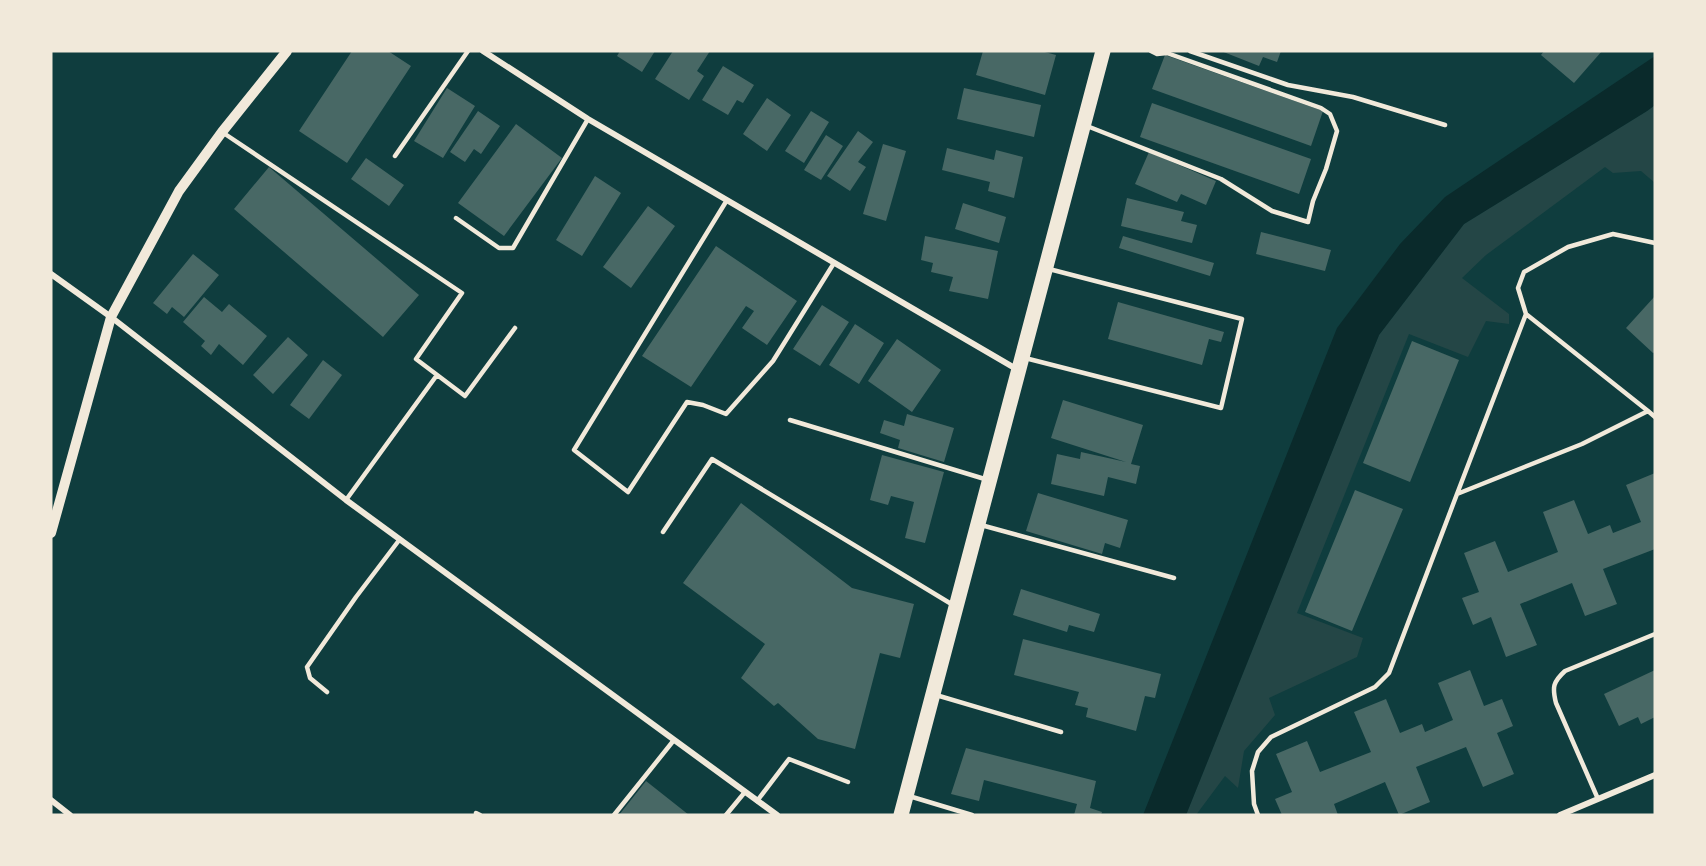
<svg xmlns="http://www.w3.org/2000/svg" width="1706" height="866" viewBox="0 0 1706 866" font-family="Roboto,sans-serif">
	<rect width="100%" height="100%" fill="#0f3d3e"/>
	<path fill="#244646" d="M1655,105v78l-14,-12 -28,2 -8,-6 -119,88 -24,23 47,36v10l-23,-3 -18,36 -59,-23 -112,279 66,25 -6,19 -88,41 6,17 -31,36 -6,37 -13,-12 -29,39h-10l193,-480 85,-111 183,-113z"/>
	<path fill="#0a2a2b" d="M1655,56v49l-8,6 -183,113 -85,111 -193,480h-43l194,-487 63,-84 45,-47z"/>
	<path fill="#486865" d="M352,51h36l23,15 -64,97 -48,-32z
		M620,51h35l-13,21 -25,-16z
		M673,51h37l-13,20 7,5 -15,24 -34,-21z
		M983,51h58l15,4 -11,40 -69,-20z
		M1221,51h60l-4,11 -14,-5 -4,9z
		M1544,51h58l-28,32 -33,-28z
		M1165,55l158,56 -12,35 -159,-57z
		M723,66l31,19 -11,18 -6,-3 -9,15 -26,-15z
		M447,88l28,18 -32,52 -29,-17z
		M964,88l77,17 -7,32 -77,-18z
		M767,98l24,17 -24,36 -24,-17z
		M1152,103l159,56 -12,35 -159,-57z
		M478,111l22,15 -19,28 -7,-5 -9,13 -15,-10z
		M811,111l18,11 -25,41 -19,-12z
		M516,124l46,34 -58,78 -46,-33z
		M858,131l15,11 -15,20 8,5 -16,24 -23,-15z
		M826,135l17,11 -22,34 -17,-10z
		M883,144l23,7 -20,70 -23,-7z
		M947,148l47,12 2,-10 27,7 -9,41 -26,-7 2,-9 -48,-12z
		M1149,152l67,29 -10,24 -25,-11 -4,8 -42,-18z
		M366,158l38,27 -15,21 -38,-27z
		M269,167l150,128 -36,42 -149,-128z
		M595,176l26,17 -39,63 -26,-16z
		M1127,198l57,14 -3,9 16,4 -5,18 -71,-17z
		M963,203l43,14 -7,26 -44,-14z
		M648,206l27,20 -44,62 -28,-21z
		M1261,232l70,18 -6,21 -69,-17z
		M925,236l73,15 -10,48 -39,-8 4,-14 -22,-5 2,-9 -12,-3z
		M1123,236l91,27 -4,13 -91,-28z
		M716,246l81,55 -30,44 -25,-17 12,-17 -8,-5 -55,81 -49,-31z
		M193,254l26,21 -35,42 -12,-10 -5,7 -14,-11z
		M1655,296v56l-2,1 -27,-25z
		M204,297l18,15 7,-8 38,32 -24,29 -24,-21 -8,11 -10,-9 4,-5 -22,-19z
		M1118,302l106,30 -3,10 -12,-3 -7,26 -94,-26z
		M822,305l27,17 -29,44 -27,-17z
		M855,324l29,19 -25,41 -30,-19z
		M288,337l20,18 -35,39 -20,-19z
		M897,339l44,31 -29,42 -44,-31z
		M1412,341l47,19 -49,122 -47,-19z
		M323,360l19,15 -33,44 -19,-14z
		M1063,400l80,25 -12,39 9,2 -4,18 -28,-7 -4,19 -53,-12 6,-30 23,5 1,-7 45,10 -75,-24z
		M907,414l47,14 -10,34 -46,-14 2,-8 -20,-7 4,-13 20,6z
		M882,455l62,17 -19,71 -20,-5 9,-36 -23,-6 -3,9 -18,-5z
		M1655,473v76l-52,20 14,35 -32,12 -13,-33 -52,21 17,41 -31,12 -15,-40 -18,8 -11,-27 17,-6 -15,-39 31,-12 13,31 50,-20 -15,-40 31,-12 14,34 22,-9 3,8 28,-11 -15,-37z
		M1355,490l48,19 -51,122 -47,-19z
		M1038,493l90,27 -8,28 -15,-5 -3,11 -76,-23z
		M741,503l111,85 62,16 -14,54 -20,-5 -25,96 -37,-10 -40,-36 -4,3 -33,-28 24,-34 -82,-61z
		M1021,589l79,25 -6,18 -25,-7 -2,7 -54,-17z
		M1023,639l138,35 -6,24 -10,-2 -9,35 -50,-14 2,-9 -13,-3 4,-13 -65,-17z
		M1470,670l14,36 18,-7 11,27 -16,7 17,41 -31,13 -17,-40 -50,20 14,35 -31,13 -14,-33 -51,22 4,11h-56l-7,-16 17,-7 -16,-38 31,-13 13,31 51,-20 -17,-40 32,-13 14,34 22,-9 3,8 28,-12 -15,-37z
		M1655,670v47l-14,7 -3,-7 -19,9 -15,-32z
		M966,748l130,33 -6,27 12,4 -1,3h-27l3,-11 -93,-24 -5,21 -28,-7z
		M646,781l43,34h-70z"/>
	<g fill="none" stroke-linecap="round" stroke-linejoin="round">
		<path stroke="#f1e9da" stroke-width="4.5" d="M1190,51l98,34 65,12 92,28
			M1087,126l134,53 51,32 36,11 5,-21 13,-32 11,-38 -7,-17 -9,-6 -154,-55 -10,1 -6,-3
			M222,132l240,161 -46,66 49,37 50,-68
			M395,156l73,-105
			M727,200l-153,250 54,42 59,-90 16,3 23,9 47,-53 61,-98
			M456,218l43,30h14l75,-129
			M1526,314l-8,-26 6,-16 44,-25 45,-13 42,9
			M1025,358l196,50 21,-89 -193,-50
			M1648,411l-66,33 -125,50 69,-180 122,97 7,6
			M790,420l198,60
			M346,500l91,-125
			M981,525l193,53
			M663,532l49,-73 241,146
			M327,692l-17,-14 -3,-11 49,-70 44,-58
			M936,695l125,37
			M909,796l63,19
			M1598,799l-42,-96c-4,-16 -3,-21 9,-32l90,-37
			M757,801l32,-42 59,23
			M476,813l4,2
			M614,815l60,-75
			M726,815l19,-23
			M1258,815l-4,-11 -2,-33 6,-19 13,-15 104,-50 14,-14 68,-179"/>
		<path stroke="#f1e9da" stroke-width="6" d="M483,51l105,68 430,251
			M51,274l60,43 235,183 431,315
			M51,800l19,15
			M1560,815l95,-40"/>
		<path stroke="#f1e9da" stroke-width="10" d="M51,533l60,-216 68,-126 43,-59 65,-81"/>
		<path stroke="#f1e9da" stroke-width="15" d="M901,815l202,-764"/>
	</g>
	<rect width="1706" height="866" fill="none" stroke="#f1e9da" stroke-width="105"/>
</svg>
